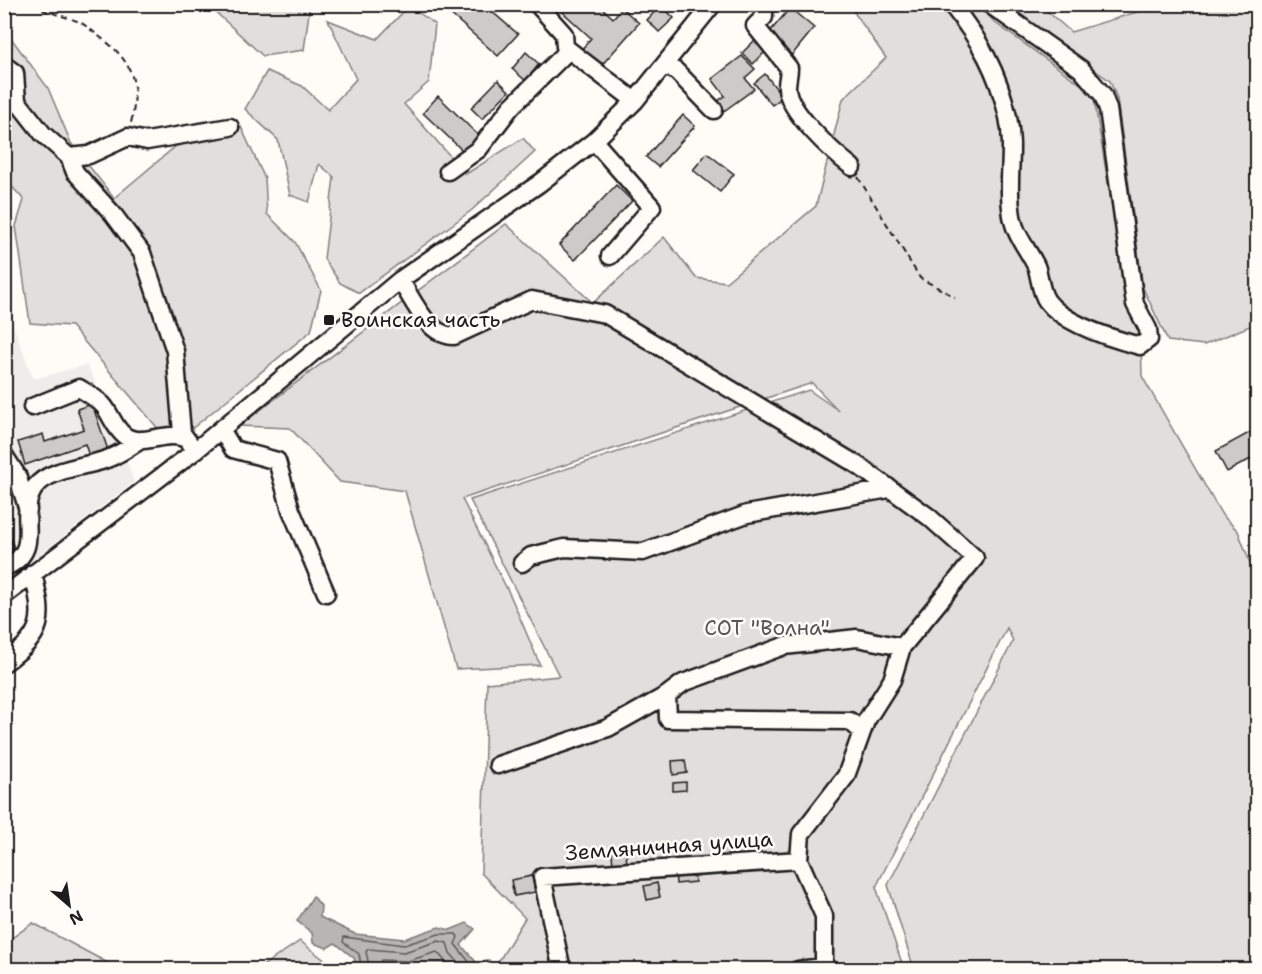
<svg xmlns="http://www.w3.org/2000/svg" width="1262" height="974" viewBox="0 0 1262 974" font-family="'Shantell Sans',sans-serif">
	<rect width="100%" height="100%" fill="#fdfcf7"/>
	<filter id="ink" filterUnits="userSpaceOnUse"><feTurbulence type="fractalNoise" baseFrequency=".0167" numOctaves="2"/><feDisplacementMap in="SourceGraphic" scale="12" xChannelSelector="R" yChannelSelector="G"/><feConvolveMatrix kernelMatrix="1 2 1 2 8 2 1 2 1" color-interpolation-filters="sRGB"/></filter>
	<g filter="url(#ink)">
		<path fill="#eeede9" d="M5,324l9,3 19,52 54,-14 26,57 21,60 -129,99z"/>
		<path fill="#e0dfdb" stroke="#7e7e7c" stroke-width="1.5" d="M208,5h102l-6,45 -41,6z
			M849,5h131l14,17 99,71 31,185 17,62 1,36 80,139 16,16 19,50v388h-347l3,-3 -25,-81 125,-244 -6,-13 -131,259 28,82h-410l31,-51 -44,-45 6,-190 72,-7 -89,-176 339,-110 30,21 -27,-28 -350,116 49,98 29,68 -84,4 -51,-178 -65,-9 -50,-54 -51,-2 267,-202 87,79 71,-66 32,41 30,4 90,-76 27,-107 43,-41z
			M1005,5h35l31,27 89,-27h97v318l-53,22 -36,-4 -25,-53 -26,-189 -7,-18z
			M409,6l26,18 -6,58 -25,22 62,70 57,-36 12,14 -63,58 -113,83 -19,-10 -16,-24 10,-82 -15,-13 -10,38 -19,-7 -12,-55 -33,-31 22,-38 35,15 26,24 28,-31 -28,-59 49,19z
			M4,18l4,16 40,54 23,55 43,55 62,-52 65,-19 24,52 2,35 28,28 26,48 -10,41 -139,114 -101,-119 -41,-3 -14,-97 8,-26 -19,-21z
			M33,923l86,46h-114v-26z
			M300,941l36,28h-78z"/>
		<path fill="#b7b6b2" stroke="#797876" stroke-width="1.5" d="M313,896l8,10 -1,11 35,17 49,5 35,-12 11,3 17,-7 8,6 -14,16 16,18 12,-3 3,8 -135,1 -3,-11 -19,-15 -8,5 -14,-5 -1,-10 -15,-12z"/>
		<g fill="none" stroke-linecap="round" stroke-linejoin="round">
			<path stroke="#5a5a58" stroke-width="1.5" d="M362,970l-3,-16 -16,-12 1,-5 60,8 35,-11h17l2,3 -3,7 19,24 12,2
				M370,970l-4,-18 2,-3 36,3 35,-11 8,2 3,10 15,17
				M379,970l2,-10 27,1 29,-9 16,18"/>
		</g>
		<path fill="#cccbc8" stroke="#1c1c1c" stroke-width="1.5" d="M439,4h44l35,30 -20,22z
			M554,4h44l15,14 9,-10 17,15 -39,44 -19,-17 10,-12z
			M661,5l13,13 -15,14 -12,-12z
			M790,8l24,20 -22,27 -24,-21z
			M758,37l11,11 -16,16 -11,-11z
			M526,52l13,12 -13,17 -14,-12z
			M742,56l13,13 -10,9 9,11 -30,22 -6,-10 7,-5 -13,-17z
			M765,74l18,23 -11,8 -18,-22z
			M498,80l11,11 -27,28 -11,-11z
			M438,96l41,40 -15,16 -41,-39z
			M683,115l12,11 -37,41 -12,-10z
			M707,153l27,21 -14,18 -27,-22z
			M616,185l16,16 -57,59 -16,-15z
			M92,404l16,46 -19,6 -4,-12 -60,21 -7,-23 25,-8 2,8 39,-13 -7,-20z
			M1258,428v27l-31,17 -11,-21z
			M4,522l10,26 -10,4z
			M685,760l2,13 -14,2 -1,-14z
			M686,782v8l-13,1v-8z
			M729,846l1,15 -11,1 -1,-15z
			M626,851l1,15 -14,1 -1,-15z
			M694,869l1,13 -19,2 -1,-13z
			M532,876l3,16 -21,4 -3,-16z
			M657,883l3,14 -13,3 -3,-14z"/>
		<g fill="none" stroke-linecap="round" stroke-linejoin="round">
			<g stroke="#1c1c1c" stroke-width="21">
				<path id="minor" d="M537,4l27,30 1,13 70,54
					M759,4l5,4v9l-9,9 34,42c0,6 -2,13 -2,19 0,24 47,66 65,80
					M951,4c29,36 47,68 57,113 7,32 -1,60 3,91 2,26 14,36 25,58 4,10 4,26 11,35 17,23 66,38 93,45l9,-7 -1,-10 -13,-25 -27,-195 -5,-14 -22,-26 -92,-65
					M4,65l11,8 2,28 26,33 26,23 20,-2 39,-18 19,4 83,-14
					M665,66l11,5 38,39
					M594,141l58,66 -42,49
					M69,157l6,15 38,42 29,39 33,98 7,82 13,18
					M448,171l31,-22 32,-42 58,-57
					M400,280c14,21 27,55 54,56l78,-36 73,14 254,152 70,51 46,41 -73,89 -10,33 -26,41 -20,55 -45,58 -2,26 25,56v54
					M32,407l47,-19c8,5 17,10 24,17 8,9 11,23 22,31 17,12 42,-7 61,3
					M221,429l12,20 44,12 14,49 35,83
					M4,455l13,20 11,35
					M522,563l9,-7 33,-8 79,4 104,-38 142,-25
					M4,568c43,-19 10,-52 31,-81 14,-18 49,-20 69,-27 14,-4 25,-13 37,-20
					M4,596l191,-145 205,-171 140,-97 54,-42 41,-40 78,-97
					M4,663c41,-30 40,-43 29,-90
					M667,695l1,24 182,2 12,11
					M498,765l110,-37 59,-33 16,-12 101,-37 73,-8 45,9
					M562,970l-20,-93 257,-17
					M798,970l25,-3"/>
			</g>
			<path stroke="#1c1c1c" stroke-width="2" stroke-dasharray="6 4.5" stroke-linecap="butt" d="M33,4c13,9 29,11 44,17 8,3 16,11 23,16 33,24 40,46 31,86
				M858,177l62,101 35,19"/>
			<use href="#minor" stroke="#fdfcf7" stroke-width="16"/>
		</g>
	</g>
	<rect fill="#1c1c1c" stroke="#fdfcf7" stroke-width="2" x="323" y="314" width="12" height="12" rx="3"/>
	<g text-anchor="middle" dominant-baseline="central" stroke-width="5" stroke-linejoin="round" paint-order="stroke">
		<g font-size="21" fill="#1c1c1c" stroke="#fdfcf7" text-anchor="start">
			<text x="341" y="320">Воинская часть</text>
		</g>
		<g font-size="21" fill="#575655" stroke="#fdfcf7">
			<text x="767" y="628">СОТ "Волна"</text>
		</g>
		<g font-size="21" fill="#1c1c1c" stroke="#fdfcf7">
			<text transform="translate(669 846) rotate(-4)">Земляничная улица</text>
		</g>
	</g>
	<rect width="1262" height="974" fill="none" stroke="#fdfcf7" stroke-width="24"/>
	<rect x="12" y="12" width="1238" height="950" fill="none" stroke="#1c1c1c" stroke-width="2" filter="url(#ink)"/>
	<g transform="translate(69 905) rotate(151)" stroke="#fdfcf7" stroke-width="4.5" paint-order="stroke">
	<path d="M0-4.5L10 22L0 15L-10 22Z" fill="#1c1c1c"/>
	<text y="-9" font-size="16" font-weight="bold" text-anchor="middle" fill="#1c1c1c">N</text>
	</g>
</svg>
